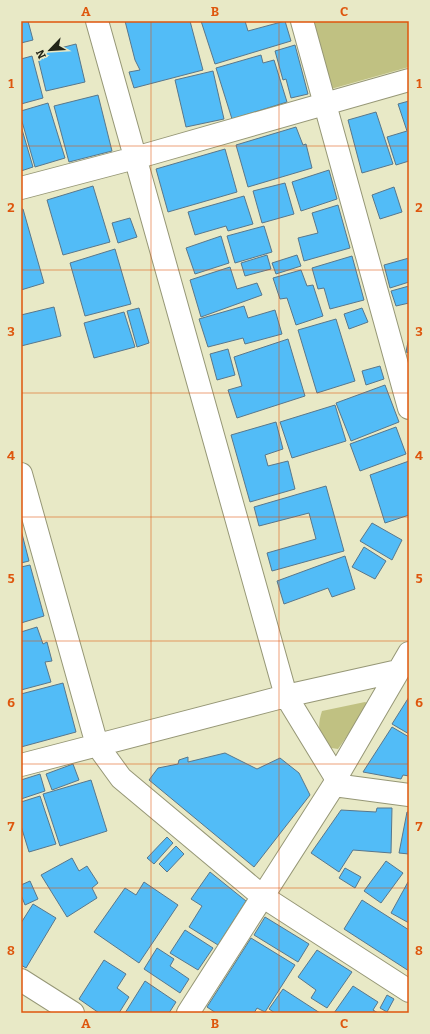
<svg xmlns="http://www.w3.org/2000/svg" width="430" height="1034" viewBox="0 0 430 1034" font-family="Bitter,serif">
	<rect width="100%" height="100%" fill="#e8e9c6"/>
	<path fill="#c0c182" d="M313,21h96v46l-78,22z
		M365,702l4,2 -31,45 -13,-2c-6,-14 -8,-21 -3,-36z"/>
	<path fill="#52bcf7" stroke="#59778b" d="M21,21h7l5,19 -12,3z
		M125,21h65l13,49 -69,18 -5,-16 11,-2 -5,-10z
		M201,21h44l3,10 37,-10 6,20 -76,23z
		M76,44l9,38 -39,9 -9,-37z
		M295,45l13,49 -17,4 -5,-19 -3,1 -8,-29z
		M261,55l2,8 11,-3 13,42 -55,17 -16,-51z
		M32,56l11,42 -22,6v-45z
		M213,71l11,48 -38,8 -11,-47z
		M98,95l14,56 -43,11 -15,-56z
		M409,101v60l-13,4 -9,-28 20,-6 -9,-27z
		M48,103l17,55 -30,9 -14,-49v-7z
		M376,112l17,52 -31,9 -14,-53z
		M21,126l12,41 -12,4z
		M296,127l7,18 3,-1 6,24 -64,19 -12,-42z
		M225,149l12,43 -69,20 -12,-43z
		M329,170l8,29 -36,12 -9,-29z
		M285,183l9,31 -32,9 -9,-32z
		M93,186l17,56 -47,13 -16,-55z
		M394,187l8,25 -22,7 -8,-24z
		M244,196l9,28 -25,7 -2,-5 -31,9 -7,-23z
		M338,205l12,43 -46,13 -6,-23 20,-5 -6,-20z
		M21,209h2l21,74 -23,7z
		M130,218l7,19 -19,6 -6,-20z
		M264,226l8,26 -37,11 -8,-27z
		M221,236l8,27 -34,11 -9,-26z
		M115,249l16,55 -46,12 -15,-53z
		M267,255l4,14 -26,7 -4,-13z
		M297,255l4,11 -25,8 -4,-11z
		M352,256l12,44 -34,9 -6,-21 -6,1 -6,-21z
		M409,258v24l-19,6 -6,-23z
		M230,267l7,22 20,-6 5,12 -61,22 -11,-37z
		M301,270l6,16 6,-1 10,31 -27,9 -9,-27 -7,1 -7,-21z
		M409,286v17l-13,3 -5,-15z
		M244,306l4,12 27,-8 7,24 -37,10 -2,-6 -35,9 -9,-28z
		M54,307l7,29 -40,10v-31z
		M139,308l10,35 -12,4 -10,-36z
		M362,308l6,14 -19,7 -5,-15z
		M124,312l11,35 -41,11 -10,-35z
		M336,319l19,62 -38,12 -19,-63z
		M409,337v16l-3,-1z
		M288,339l17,57 -68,22 -9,-28 14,-4 -8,-29z
		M228,349l7,26 -18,5 -7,-26z
		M380,366l4,13 -18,6 -4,-14z
		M385,385l14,37 -48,19 -15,-38z
		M335,405l11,36 -54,17 -12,-36z
		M276,422l7,27 -18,6 3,11 20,-5 7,28 -45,13 -19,-67z
		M396,427l10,27 -46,17 -10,-27z
		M409,461v54l-24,8 -15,-48z
		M326,486l18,65 -72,20 -5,-18 49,-14 -7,-26 -50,13 -5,-19z
		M372,523l30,17 -10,20 -32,-19z
		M21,530l8,31 -8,2z
		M364,547l22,14 -11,18 -23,-12z
		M345,556l10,33 -23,8 -4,-9 -44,16 -7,-23z
		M30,565l14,51 -23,7v-56z
		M37,627l6,17 4,-2 5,19 -7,1 6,20 -30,8v-58z
		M63,683l13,49 -55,15v-53z
		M409,697v37l-17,-10z
		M392,727l17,10v39l-6,-1 -2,4 -38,-7z
		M225,753l32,16 23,-11 19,15 11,22 -56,72 -105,-87 9,-12 20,-4 1,-4 9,-3v5z
		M73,764l6,16 -27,10 -6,-16z
		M40,774l5,17 -24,8v-19z
		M91,780l16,51 -47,15 -17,-52z
		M40,796l16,48 -27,8 -8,-26v-24z
		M377,808h15l-1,45 -38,-3 -14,22 -28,-19 30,-43 35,2z
		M407,812h2v42l-10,-1z
		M167,837l6,6 -19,21 -7,-6z
		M176,846l8,8 -17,18 -8,-8z
		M72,858l7,13 8,-5 11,17 -6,5 5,10 -30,19 -26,-42z
		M386,861l17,12 -22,30 -17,-12z
		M345,868l16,9 -6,11 -16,-10z
		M210,872l36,29 -28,44 -29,-18 13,-21 -11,-7z
		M30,881l8,18 -13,6 -4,-10v-10z
		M144,882l34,23 -39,58 -45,-31 31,-44 11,7z
		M408,882h1v41l-18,-10z
		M362,900l47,30v41l-65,-42z
		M33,904l23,14 -30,50 -5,-3v-42z
		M265,917l44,27 -11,18 -44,-27z
		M185,930l28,18 -15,22 -28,-17z
		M251,938l44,27 -30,47 -8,-4 -3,5h-38l-9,-6z
		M157,948l17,11 -4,7 19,13 -9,14 -36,-24z
		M317,950l35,22 -25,36 -16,-10 5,-8 -18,-13z
		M104,960l22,14 -9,14 12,9 -10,16h-20l-20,-14z
		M145,981l31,21 -7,11h-44z
		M353,986l25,16 -5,8 5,3h-44z
		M283,989l37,24h-45l-6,-4z
		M387,995l7,4 -7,13 -7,-4z"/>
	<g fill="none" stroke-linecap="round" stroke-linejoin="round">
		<g stroke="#969776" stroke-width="24">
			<path id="minor" d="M97,21l189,675 50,82
				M302,21l107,387
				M21,188l114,-30 274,-78
				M21,474l76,271 24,33 141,118 147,95
				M21,765l265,-69 112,-25
				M334,785l75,10
				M21,980l52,33
				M188,1013l146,-228 2,-7 73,-125"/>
		</g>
		<use href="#minor" stroke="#fff" stroke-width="22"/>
	</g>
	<path fill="none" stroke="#de560d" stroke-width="1" stroke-opacity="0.55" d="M151,21v992M279,21v992M21,146h388M21,270h388M21,393h388M21,517h388M21,641h388M21,764h388M21,888h388"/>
	<rect width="430" height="1034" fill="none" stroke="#e8e9c6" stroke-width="44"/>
	<g transform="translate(50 50) rotate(245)" stroke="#e8e9c6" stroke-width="3" paint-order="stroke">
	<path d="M0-3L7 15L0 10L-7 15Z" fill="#232417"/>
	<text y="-6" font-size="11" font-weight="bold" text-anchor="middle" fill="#232417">N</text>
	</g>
	<rect x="22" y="22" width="386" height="990" fill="none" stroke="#de560d" stroke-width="1.5"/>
	<g font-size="13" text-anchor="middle" font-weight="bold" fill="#de560d">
		<text x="86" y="16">A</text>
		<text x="215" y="16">B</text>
		<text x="344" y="16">C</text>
		<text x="11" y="88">1</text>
		<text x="419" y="88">1</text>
		<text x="11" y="212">2</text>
		<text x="419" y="212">2</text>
		<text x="11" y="336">3</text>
		<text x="419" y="336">3</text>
		<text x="11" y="460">4</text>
		<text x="419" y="460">4</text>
		<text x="11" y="583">5</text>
		<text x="419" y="583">5</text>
		<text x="11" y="707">6</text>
		<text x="419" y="707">6</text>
		<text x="11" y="831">7</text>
		<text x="419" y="831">7</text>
		<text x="11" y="955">8</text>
		<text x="419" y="955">8</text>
		<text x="86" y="1028">A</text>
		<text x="215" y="1028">B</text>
		<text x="344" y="1028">C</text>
	</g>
</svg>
